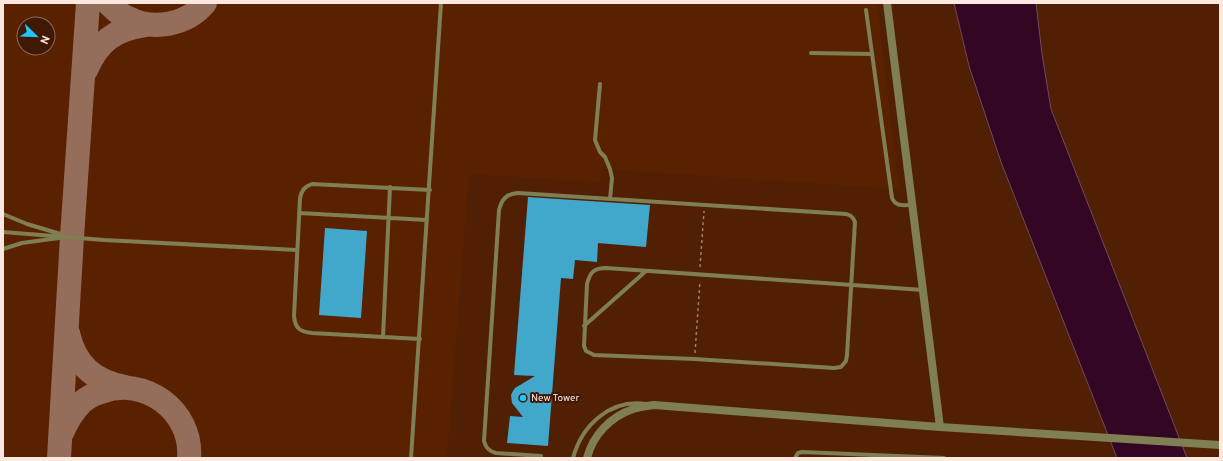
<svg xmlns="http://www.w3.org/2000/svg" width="1223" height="461" viewBox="0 0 1223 461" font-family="Overpass,sans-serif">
	<rect width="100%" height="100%" fill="#511f03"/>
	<path fill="#5a2100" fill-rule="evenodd" d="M3,3h874l22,186 -297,-20 -2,13 -131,-8 -22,284h-444zM24,24h24v24h-24z"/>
	<path fill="#330624" stroke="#6f4a5c" d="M954,3h82l6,51 9,55 136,349h-70l-116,-296 -32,-96z"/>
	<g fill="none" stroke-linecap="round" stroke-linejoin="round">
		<path stroke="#946e5a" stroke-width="24" d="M108,3c6,6 12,12 20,15 25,13 59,7 77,-15
			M86,70c12,-28 29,-41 59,-45
			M68,333c7,32 26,48 57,54
			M62,433c5,-12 11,-22 20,-31 5,-4 12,-8 19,-10 43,-17 92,19 88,66
			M59,458l13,-221 16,-234"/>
	</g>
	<path fill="#41a8cc" d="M528,197l122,8 -4,42 -48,-4 -1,19 -22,-2 -2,19 -12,-1 -13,168 -41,-3 3,-27 13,1 -11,-14 -1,-8 2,-4 2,-3 20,-12 -21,-1z
		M325,228l42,3 -6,87 -42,-3z"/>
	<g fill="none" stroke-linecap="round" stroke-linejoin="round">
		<path stroke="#a07c69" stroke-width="1.5" stroke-dasharray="3 3" stroke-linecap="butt" d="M700,267l4,-56
			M695,353l5,-72"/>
		<path stroke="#807e53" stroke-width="4" d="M866,10l26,188c4,9 11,7 20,7
			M811,53l61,1
			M600,84l-5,56 5,12 5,5 5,12 2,9 -2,21
			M299,213l128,7
			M3,214l24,10 37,11
			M3,232l101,8 193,10
			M3,249l19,-6 37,-5
			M584,326l62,-55
			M383,337l7,-150
			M420,339l-108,-6c-12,-1 -17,-5 -18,-17l6,-118c2,-8 4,-11 12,-14l118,6
			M541,456l-45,-3c-7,-2 -10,-5 -12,-12l15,-231c3,-11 7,-16 19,-17l328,21c5,1 7,3 9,8l-8,133 -1,6 -5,6 -7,1 -139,-9 -101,-4 -8,-4 -2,-5 3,-62c3,-12 7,-16 19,-16l218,15 99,7
			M411,458l30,-455
			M573,458c9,-33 37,-59 73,-54
			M795,458l3,-5 4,-1 142,6"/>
		<path stroke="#807e53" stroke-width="8" d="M887,3l53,424
			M587,458c6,-23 23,-41 46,-49 6,-2 14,-3 21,-4l286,22 280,18"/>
	</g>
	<circle fill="#1bc9fc" stroke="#401906" stroke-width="1.5" cx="523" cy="398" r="4"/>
	<g text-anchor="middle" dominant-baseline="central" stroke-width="4" stroke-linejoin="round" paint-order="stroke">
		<g font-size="10" fill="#fce8df" stroke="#401906" text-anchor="start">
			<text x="531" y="398">New Tower</text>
		</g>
	</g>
	<rect width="1223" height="461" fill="none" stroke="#fce8df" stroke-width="8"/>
	<g transform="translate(36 36) rotate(113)"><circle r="19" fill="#401906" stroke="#8b6c5d"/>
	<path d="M0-3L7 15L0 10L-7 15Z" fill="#1bc9fc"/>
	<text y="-6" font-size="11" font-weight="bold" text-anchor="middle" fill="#fce8df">N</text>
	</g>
</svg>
